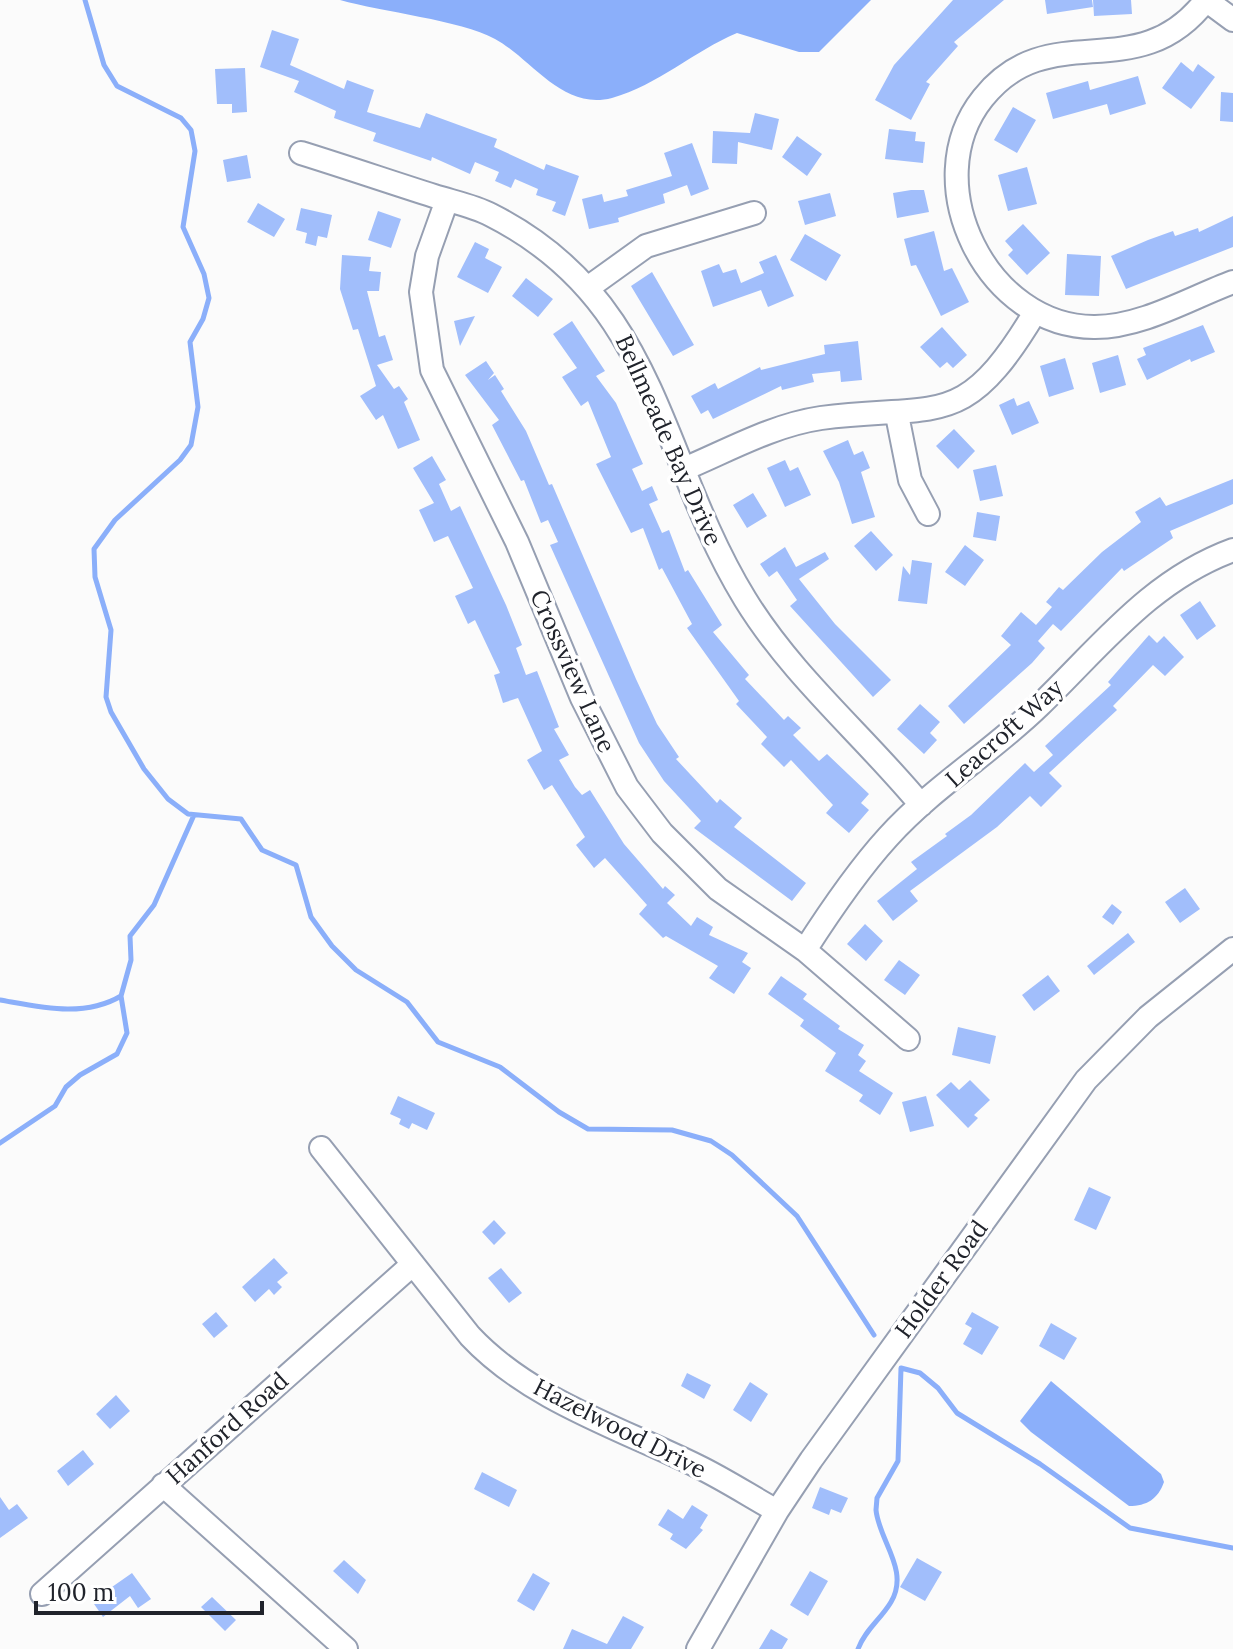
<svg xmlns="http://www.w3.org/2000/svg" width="1233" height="1649" viewBox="0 0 1233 1649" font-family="Lora,serif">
	<rect width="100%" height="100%" fill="#fbfbfb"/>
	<path fill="#8baffa" d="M340,0h531l-52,52h-20l-62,-19c-43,18 -79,52 -125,65 -50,13 -80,-39 -117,-59 -35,-19 -113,-27 -155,-39z
		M1051,1381l110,93 3,8c-6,17 -17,24 -35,24l-98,-74 -11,-11z"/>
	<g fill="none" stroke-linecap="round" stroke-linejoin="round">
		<path stroke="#8baffa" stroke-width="5" d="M85,0l19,65 13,21 64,32 10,12 4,21 -12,76 21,47 5,24 -6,21 -13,23 8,65 -7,38 -11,15 -65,60 -21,29 1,28 16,53 -5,67 5,15 33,57 24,30 20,15 53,5 21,31 34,15 15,52 21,29 24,24 51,32 31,40 62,25 59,45 29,17 84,1 39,11 21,14 65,61 77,119
			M0,1000c40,7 84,18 121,-4
			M0,1143l55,-37 11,-19 14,-12 37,-21 10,-21 -6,-37 10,-36 -1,-24 24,-31 40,-90
			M858,1649c7,-19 23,-30 33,-47 19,-32 -12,-61 -15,-92l1,-12 21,-37 3,-93 19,5 18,15 19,25 83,51 90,64 103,20"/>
	</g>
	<path fill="#a1befb" d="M953,0h51l-50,42 4,4 -32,36 4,2 -19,36 -36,-20 19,-35z
		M1045,0h47l1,7 -46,7z
		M1093,0h38l1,14 -38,2z
		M272,30l27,9 -9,26 54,24 3,-9 27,10 -7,22 53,16 6,-15 71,26 -3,8 50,23 2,-6 33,12 -14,40 -13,-5 4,-9 -20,-7 2,-6 -23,-10 -4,9 -16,-7 4,-9 -24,-10 -5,12 -38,-17 -1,4 -58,-20 3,-8 -42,-15 2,-7 -42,-19 5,-11 -39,-14z
		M1181,62l12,10 5,-8 17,13 -24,32 -29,-21z
		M245,68l2,44 -15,1v-9h-15l-2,-35z
		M1138,76l8,28 -36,11 -3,-11 -54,15 -7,-26 42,-12 2,9z
		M1221,92l12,1v29l-13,-1z
		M1013,107l23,13 -19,33 -23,-13z
		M755,113l24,6 -7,31 -34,-8 -1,22 -25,-1 1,-32 37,2z
		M889,129l27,3 -1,9 10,1 -2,21 -38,-4z
		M797,136l25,18 -15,22 -25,-19z
		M692,143l17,46 -18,7 -4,-11 -24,9 2,9 -47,15 1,4 -30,7 -7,-30 20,-5 2,8 24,-6 -2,-6 46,-14 -8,-23z
		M247,155l4,23 -24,4 -4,-22z
		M1027,167l10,37 -29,7 -10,-36z
		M911,190h13l5,22 -32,6 -4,-25z
		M830,193l6,23 -31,9 -7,-24z
		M258,203l27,16 -11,18 -27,-15z
		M301,208l31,7 -5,23 -9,-2 -2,10 -11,-3 2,-10 -11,-3z
		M378,211l23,8 -10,29 -23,-8z
		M1233,216v31l-107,42 -15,-33 37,-16 25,-9 2,5 23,-8 1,4z
		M1023,224l27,29 -23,22 -19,-20 5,-5 -8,-9z
		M934,231l10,40 8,-3 17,34 -28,14 -25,-51 -5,1 -7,-27z
		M805,234l36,21 -15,26 -36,-21z
		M475,242l14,7 -4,9 17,9 -14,26 -31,-16z
		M1067,254l34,2 -2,40 -34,-1z
		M342,255l29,2 -2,14 12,1 -2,19h-12l12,46 6,-2 8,25 -16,5 17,24 5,-3 9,13 -4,3 16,38 -22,9 -15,-34 -7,5 -16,-24 16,-10 -18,-57 -5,1 -13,-41z
		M776,255l18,41 -26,11 -7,-17 -48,17 -12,-36 18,-7 4,9 13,-4 5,14 23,-10 -5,-11z
		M652,272l42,73 -21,11 -42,-70z
		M526,278l27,21 -15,18 -26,-21z
		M475,316l-15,30 -6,-25z
		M572,321l33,50 -9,5 20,27 27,61 -11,5 10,22 10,-5 6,14 -9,4 13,29 7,-3 16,42 3,-2 34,55 -9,7 36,43 -4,4 39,41 4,-4 13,12 -8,7 26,26 8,-7 42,40 -8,9 8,7 -20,23 -23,-20 7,-8 -42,-45 -7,7 -23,-23 6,-7 -31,-33 3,-3 -52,-73 5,-4 -30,-56 -3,2 -16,-42 -12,5 -35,-69 15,-7 -23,-56 -7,5 -19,-29 15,-9 -24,-34z
		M1203,325l12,27 -24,10 -1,-3 -43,21 -10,-21 9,-4 -3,-7z
		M942,327l25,28 -14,13 -6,-6 -7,6 -20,-21z
		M858,341l4,39 -21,2 -1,-11 -28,3 2,8 -32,8 -1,-4 -68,33 -5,-9 -7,4 -10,-18 24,-13 3,6 42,-22 1,3 64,-16 -1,-9z
		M1118,355l8,30 -26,8 -8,-30z
		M1065,358l9,31 -25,8 -9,-31z
		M486,361l8,12 -6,7 7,-5 9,14 -3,2 25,40 23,54 3,-1 84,195 21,45 22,33 -3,2 41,44 3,-4 22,19 -8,9 72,56 -14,18 -98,-73 7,-7 -37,-40 -25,-38 -89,-198 8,-3 -10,-22 -7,3 -17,-43 -3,1 -29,-56 7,-5 -34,-45z
		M1014,398l3,8 12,-5 10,22 -27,12 -13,-30z
		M954,429l21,22 -17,18 -22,-23z
		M848,440l6,15 9,-4 7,17 -9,4 14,45 -23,7 -13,-42 -16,-31z
		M432,456l14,24 -7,4 12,27 9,-5 46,99 16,40 -6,3 10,27 11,-4 22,56 -5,2 15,26 -10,5 16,27 7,8 8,-5 34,54 39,45 2,-3 10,9 -8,8 24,23 6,-9 16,10 -4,8 39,18 -6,9 9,6 -17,26 -25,-16 9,-12 -52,-30 -3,2 -24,-24 8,-9 -42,-47 -11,10 -18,-23 9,-8 -33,-52 -8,5 -17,-30 15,-9 -24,-53 -15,5 -9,-28 6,-2 -25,-53 -7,4 -13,-28 18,-8 -25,-52 -14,6 -15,-32 15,-7 -21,-35z
		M785,460l5,11 8,-4 13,28 -26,12 -18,-39z
		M996,465l7,31 -23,5 -7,-31z
		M1233,479v25l-63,27 3,7 -49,33 -2,-3 -61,63 -8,-7 -15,17 7,7 -13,15 -68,61 -16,-18 63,-61 -10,-9 20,-24 15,13 16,-18 -6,-5 13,-15 4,3 39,-38 39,-30 -6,-10 25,-15 6,9z
		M753,493l14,23 -20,12 -14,-23z
		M977,512l23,4 -4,25 -23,-4z
		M871,531l22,24 -17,16 -22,-25z
		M965,545l19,15 -19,26 -20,-14z
		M785,547l11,20 29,-15 4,7 -30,20 36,45 56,56 -18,17 -83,-91 7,-6 -20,-29 -8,6 -9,-13z
		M912,560l20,3 -5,41 -29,-3 5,-35 7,9z
		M1200,601l16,25 -19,14 -17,-25z
		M1149,635l8,8 7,-7 20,21 -19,19 -12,-11 -40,41 4,4 -68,63 13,13 -21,21 -11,-11 -33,31 -87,64 8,10 -25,20 -16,-20 40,-32 -6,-7 36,-26 -2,-2 26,-19 54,-52 9,9 19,-17 -8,-9 66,-61 -3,-3z
		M920,704l20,18 -10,11 7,7 -13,14 -27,-25z
		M1185,888l15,21 -20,14 -15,-21z
		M1112,904l10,8 -9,13 -11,-8z
		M865,924l18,17 -17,20 -19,-17z
		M1128,933l7,9 -41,33 -7,-9z
		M899,960l21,15 -15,20 -21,-15z
		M1048,975l12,16 -26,20 -12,-16z
		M781,976l26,18 -4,5 37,27 -2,3 26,16 -6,10 8,6 -7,10 34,22 -13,22 -21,-14 4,-6 -38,-24 11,-18 -36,-27 4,-6 -36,-26z
		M958,1027l38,9 -6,28 -38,-9z
		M970,1080l20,20 -16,15 4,3 -10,10 -32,-33 15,-13 8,8z
		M398,1096l37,17 -8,17 -15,-7 -3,6 -10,-5 2,-5 -11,-5z
		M926,1096l8,30 -24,6 -8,-30z
		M1089,1187l22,10 -15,33 -22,-10z
		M494,1220l12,13 -12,12 -12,-13z
		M274,1258l14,15 -11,9 5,5 -8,8 -5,-6 -14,13 -13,-15z
		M501,1268l21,25 -13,10 -21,-25z
		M216,1312l12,14 -14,12 -12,-14z
		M972,1312l27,15 -17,28 -19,-11 9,-16 -7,-4z
		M1051,1323l26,15 -13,22 -25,-14z
		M687,1373l24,12 -7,14 -23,-13z
		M750,1382l18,12 -17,28 -18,-12z
		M116,1395l14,16 -20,18 -14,-15z
		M83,1450l11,14 -26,22 -11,-15z
		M482,1472l35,18 -8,17 -35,-18z
		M820,1487l28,11 -7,15 -10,-4 -2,6 -17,-7z
		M0,1497l9,13 8,-6 11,14 -28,20z
		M692,1505l16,10 -8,13 3,2 -17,19 -16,-10 3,-5 -15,-9 10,-16 15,10z
		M917,1558l25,14 -17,29 -25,-14z
		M344,1560l22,20 -8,14 -25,-23z
		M810,1571l18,10 -20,35 -18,-11z
		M132,1573l19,26 -13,9 -8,-12 -27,21 -11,-16z
		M533,1573l17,10 -16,28 -17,-10z
		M212,1597l24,23 -11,11 -24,-24z
		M623,1616l21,11 -13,22h-68l9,-20 35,15z
		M771,1629l17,10 -6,10h-23z"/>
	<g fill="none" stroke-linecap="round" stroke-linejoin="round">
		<g stroke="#969fb2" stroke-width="26">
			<path id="minor" d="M1206,0c-69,90 -156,14 -223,98 -68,85 5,230 112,229 47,0 95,-29 138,-45
				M1206,0l27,20
				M301,153c45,14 89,29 133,43 19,6 40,10 57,19 168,85 166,240 254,384 47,77 119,137 176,206
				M447,200l-20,56 -6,36 11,78 85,172 65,156 45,89 35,46 56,56 87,61 103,89
				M589,287l57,-41 108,-33
				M897,415l13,65 18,34
				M684,469c43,-18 89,-44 137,-51 119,-15 142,14 213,-104
				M805,950c25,-39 52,-79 83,-113 45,-50 104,-85 152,-132 61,-59 111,-125 193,-155
				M321,1148l149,188c60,64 150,92 227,130 27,13 53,30 80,45
				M163,1485l183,164
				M42,1594l371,-330
				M698,1649l79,-138 34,-51 275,-380 62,-63 85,-68"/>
		</g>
		<use href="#minor" stroke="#fff" stroke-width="22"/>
	</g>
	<g text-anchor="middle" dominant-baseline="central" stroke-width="7" stroke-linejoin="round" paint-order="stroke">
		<g font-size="24" fill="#20232b" stroke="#fff">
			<text transform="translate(669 440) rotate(66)">Bellmeade Bay Drive</text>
			<text transform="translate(573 671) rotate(66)">Crossview Lane</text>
			<text transform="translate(1004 733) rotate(-42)">Leacroft Way</text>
			<text transform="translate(941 1279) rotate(-54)">Holder Road</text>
			<text transform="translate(227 1428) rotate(-42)">Hanford Road</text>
			<text transform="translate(620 1428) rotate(27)">Hazelwood Drive</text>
		</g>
	</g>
	<path d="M36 1601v12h226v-12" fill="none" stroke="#20232b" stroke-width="4"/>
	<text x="48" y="1601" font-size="24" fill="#20232b" stroke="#ffffff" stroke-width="6" paint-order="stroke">100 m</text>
</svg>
